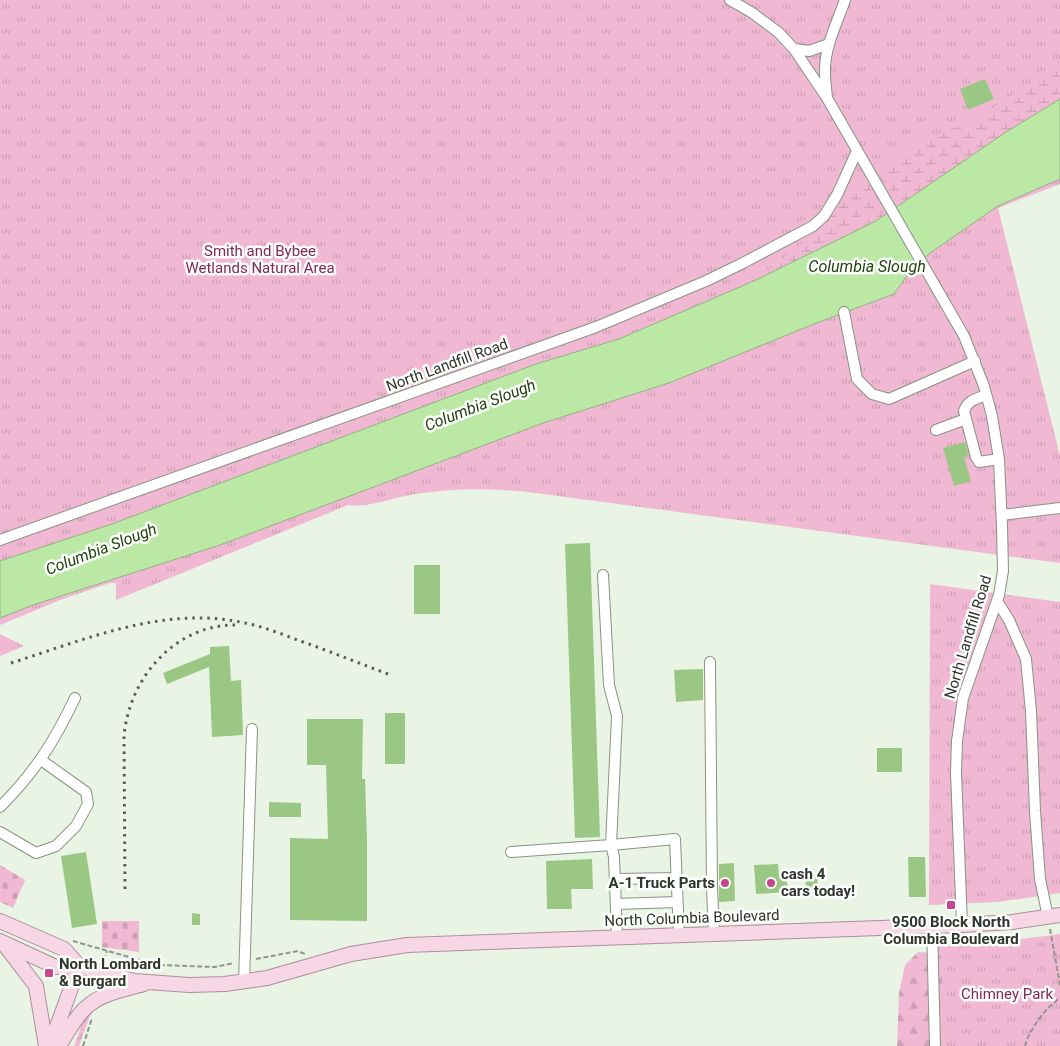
<svg xmlns="http://www.w3.org/2000/svg" width="1060" height="1046" viewBox="0 0 1060 1046" font-family="Roboto,sans-serif">
	<defs>
		<pattern id="grass-tufts" width="24" height="20" patternUnits="userSpaceOnUse" patternTransform="scale(1.25)"><rect width="24" height="20" fill="#f0b8d2"/><path d="M3 7l-1-3M5 7V3M7 7l1-3M15 17l-1-3M17 17v-4M19 17l1-3" fill="none" stroke="#ce9fb5"/></pattern>
		<pattern id="forest-firs" width="22" height="20" patternUnits="userSpaceOnUse" patternTransform="scale(1.25)"><rect width="22" height="20" fill="#f0b8d2"/><path d="M5 1l3.5 6h-7zM16 11l3.5 6h-7z" fill="#ce9fb5"/></pattern>
		<pattern id="wetland-marsh" width="20" height="14" patternUnits="userSpaceOnUse" patternTransform="scale(1.25)"><rect width="20" height="14" fill="#f0b8d2"/><path d="M1 5h8M5 5V1M11 12h8M15 12V8" fill="none" stroke="#ce9fb5"/></pattern>
		<pattern id="cemetery-stones" width="16" height="16" patternUnits="userSpaceOnUse" patternTransform="scale(1.25)"><rect width="16" height="16" fill="#f0b8d2"/><path d="M2 7V4a2 2 0 0 1 4 0v3zM10 15v-3a2 2 0 0 1 4 0v3z" fill="#ce9fb5"/></pattern>
	</defs>
	<rect width="100%" height="100%" fill="#e9f4e4"/>
	<path fill="url(#grass-tufts)" d="M0,0h1060v184l-62,24 62,248v107l-532,-71c-37,-4 -75,-4 -112,2 -22,3 -45,14 -68,11l-232,95v-17h-6l-50,17 -60,25z
		M930,584l130,18v291l-62,9 -69,3z
		M0,634l24,12 -24,10z
		M1060,934v112h-132l1,-102 77,-3z"/>
	<path fill="url(#forest-firs)" d="M918,952l20,1 5,9 -5,84h-41l2,-53 6,-28z"/>
	<path fill="url(#wetland-marsh)" d="M1060,64v35l-54,33 -130,89 -120,59 73,-59 19,-30 70,-48 56,-23z
		M93,1009l1,1 -5,8 -10,28h-5l9,-25z"/>
	<path fill="url(#cemetery-stones)" d="M0,865l25,15 -12,28 -13,-6z
		M102,921h37v31l-37,-5z"/>
	<path fill="#bbe9a5" stroke="#91b381" d="M1060,99v80l-62,27 -68,47 -21,20 -15,21 -80,30 -145,59 -126,40 -323,122 -187,60 -33,13v-57l112,-37 424,-160 83,-25 137,-59 120,-59 130,-89z"/>
	<path fill="#9bc785" d="M985,79l9,20 -26,11 -8,-21z
		M965,442l4,14 -5,1 7,24 -17,5 -11,-38z
		M590,543l10,294 -25,1 -10,-294z
		M414,565h26v49h-26z
		M229,646l2,35 10,-1 2,55 -31,2 -3,-70 -42,17 -4,-11 47,-19v-7z
		M703,669v31l-27,2 -2,-32z
		M385,713h20v51h-20z
		M307,719h56l-1,60h3l2,60v82l-77,-1v-82l38,1 -2,-74h-19z
		M877,748h25v24h-25z
		M269,802l32,1v14h-32z
		M86,852l11,72 -25,4 -11,-72z
		M908,857h17l1,40h-17z
		M592,859l1,30h-22l1,20h-25l-1,-48z
		M734,863l1,38 -16,1v-38z
		M778,864l1,10 7,-1 2,19 -32,2 -2,-29z
		M805,875h12l1,12 -12,1z
		M192,913l8,1v11h-8z"/>
	<g fill="none" stroke-linecap="round" stroke-linejoin="round">
		<g stroke="#899384" stroke-width="12">
			<path id="minor" d="M730,0l21,12 27,20 16,17 33,49 137,238 20,50 8,30 7,43 3,68 1,44 -4,24 -36,103 -6,43 -1,32 6,152
				M794,49l15,2 20,-7
				M827,97c-1,-8 -2,-16 -2,-24 -1,-25 12,-50 20,-73
				M844,312l13,67 15,15 17,5 86,-38
				M986,395c-10,4 -18,5 -22,16l12,46 3,5 20,-3
				M936,430l30,-11
				M1002,515l58,-7
				M0,540l596,-213 110,-46 35,-17 72,-38 11,-10 13,-21 20,-44
				M603,575l6,110 8,31 -6,129 64,-6 4,96
				M997,601l12,19 17,39 5,52 4,100 5,68 8,38
				M710,662l2,226 2,46
				M0,807c35,-35 54,-65 75,-109
				M0,832l36,21 20,-7 20,-20 12,-22 -2,-12 -45,-32
				M511,852l100,-7 3,12 3,80
				M615,879l61,-1
				M616,904l61,-2
				M932,926l3,120
				M244,982l8,-253"/>
		</g>
		<g stroke="#ad8d9b" stroke-width="16">
			<path id="major" d="M0,921l64,28 15,17
				M0,941l56,26 23,-1 55,15 55,4 36,-1 42,-6 84,-24 56,-9 555,-20 50,-3 48,-7
				M4,944l32,42 10,60
				M50,1046l29,-80
				M59,1046c9,-14 17,-31 30,-41 14,-12 37,-16 55,-21"/>
		</g>
		<path stroke="#8f968b" stroke-width="2" stroke-dasharray="5 2.5" stroke-linecap="butt" d="M1050,929l10,56
			M73,941l84,24 58,2 19,-4
			M256,959l42,-8 7,3
			M104,960l3,-9
			M83,1046l9,-28
			M1025,1046c4,-16 21,-39 35,-48"/>
		<use href="#minor" stroke="#fff" stroke-width="10"/>
		<use href="#major" stroke="#f7d7e6" stroke-width="14"/>
		<path stroke="#585d55" stroke-width="3" stroke-dasharray="2.5 5" stroke-linecap="butt" d="M11,663c76,-24 154,-58 234,-40 21,4 41,13 61,20 28,10 55,21 82,31
			M125,889l-1,-153c5,-57 50,-111 111,-111"/>
	</g>
	<g fill="#c7468f" stroke="#fcfefb" stroke-width="2">
		<circle cx="725" cy="883" r="5"/>
		<circle cx="771" cy="883" r="5"/>
		<rect x="946" y="900" width="10" height="10" rx="2.5"/>
		<rect x="44" y="968" width="10" height="10" rx="2.5"/>
	</g>
	<g text-anchor="middle" dominant-baseline="central" stroke-width="5" stroke-linejoin="round" paint-order="stroke">
		<g font-size="15" fill="#80295a" stroke="#fcfefb">
			<text x="260" y="251">Smith and Bybee<tspan x="260" dy="17">Wetlands Natural Area</tspan></text>
			<text x="1007" y="994">Chimney Park</text>
		</g>
		<g font-size="15" fill="#30342e" stroke="#fcfefb">
			<text transform="translate(447 365) rotate(-20)">North Landfill Road</text>
			<text transform="translate(968 637) rotate(-73)">North Landfill Road</text>
			<text transform="translate(692 918) rotate(-2)">North Columbia Boulevard</text>
		</g>
		<g font-size="15" font-weight="bold" fill="#30342e" stroke="#fcfefb" text-anchor="start">
			<text x="781" y="874">cash 4<tspan x="781" dy="17">cars today!</tspan></text>
			<text x="715" y="883" text-anchor="end">A-1 Truck Parts</text>
			<text x="951" y="922" text-anchor="middle">9500 Block North<tspan x="951" dy="17">Columbia Boulevard</tspan></text>
			<text x="59" y="964">North Lombard<tspan x="59" dy="17">&amp; Burgard</tspan></text>
		</g>
		<g font-size="16" font-style="italic" fill="#254214" stroke="#fcfefb">
			<text x="867" y="266">Columbia Slough</text>
			<text transform="translate(480 405) rotate(-21)">Columbia Slough</text>
			<text transform="translate(101 549) rotate(-21)">Columbia Slough</text>
		</g>
	</g>
</svg>
